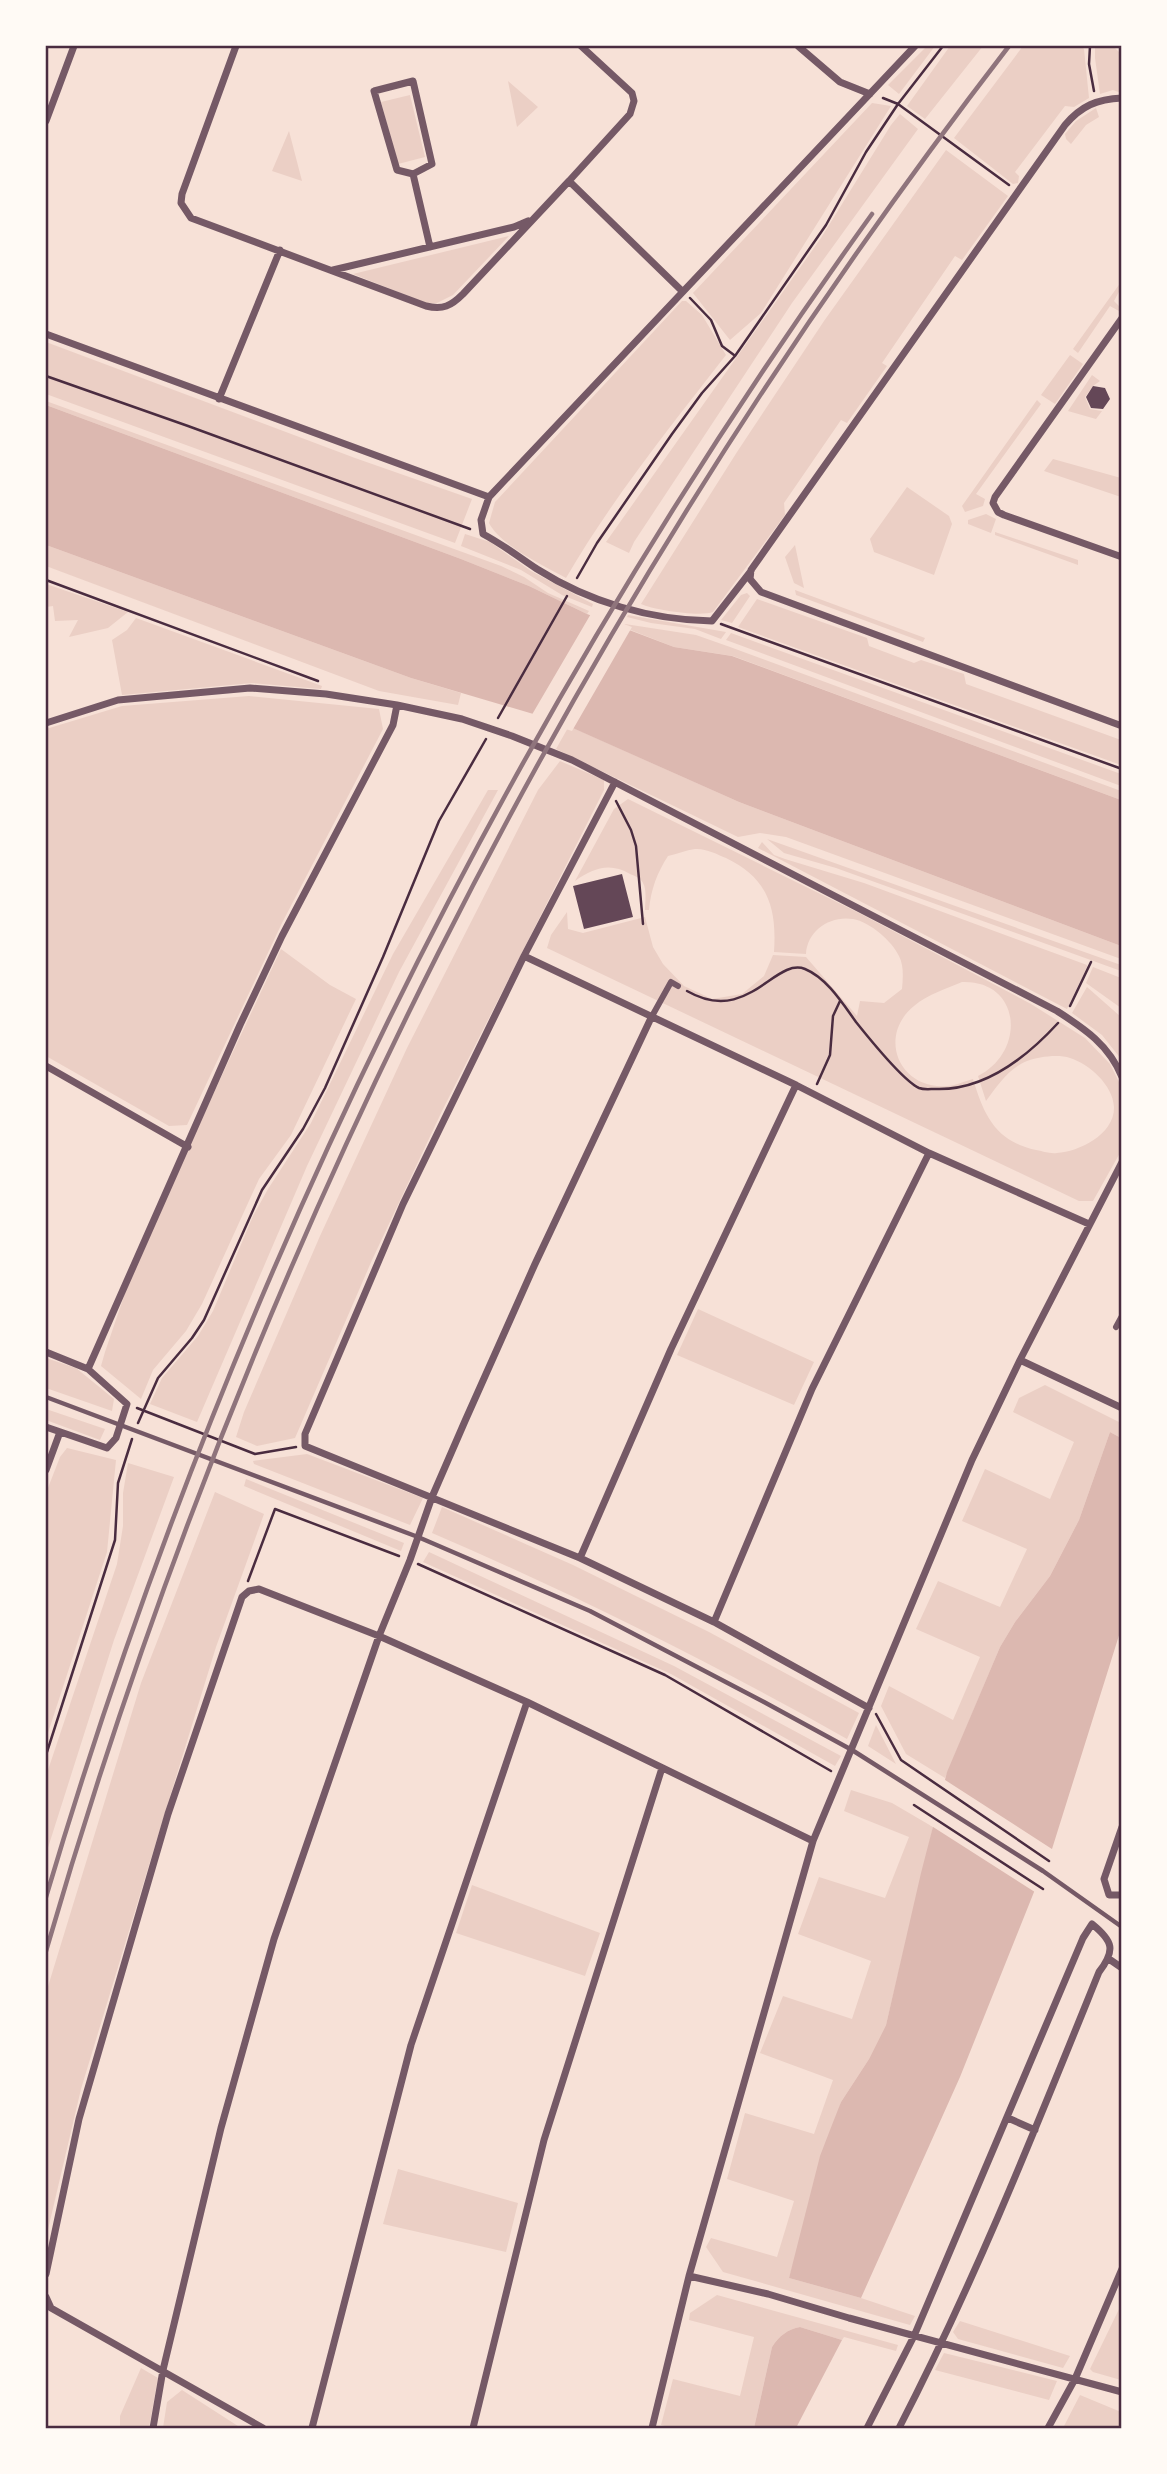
<svg xmlns="http://www.w3.org/2000/svg" width="1167" height="2474" viewBox="0 0 1167 2474" font-family="Literata,serif">
	<rect width="100%" height="100%" fill="#f7e1d7"/>
	<path fill="#ebcfc5" fill-rule="evenodd" d="M927,46h8l-36,48 -11,-9z
		M950,46h33l-58,73 -18,-13z
		M1023,46h58l3,3 5,49 -15,9 -9,-1 -50,66 4,4 -1,7 -5,1 -59,-46z
		M1095,46h18l8,8v39l-8,-3 -13,4 -5,-36z
		M508,81l30,26 -21,20z
		M410,95l15,62 -27,7 -17,-62z
		M872,103l19,3 -130,207 -31,27 -37,-47z
		M1096,108l3,9 -13,8 -15,19 -5,-5 -1,-5 11,-13z
		M900,114l18,15 -126,174 -158,239 -5,11 -23,-11 215,-304 70,-113z
		M289,131l13,50 -30,-10z
		M946,150l62,46 -46,64 -7,-4 -73,107 5,3 -40,57 -6,-3 -57,83 1,12 -72,97c-12,5 -60,-2 -72,-8l96,-152 87,-131z
		M509,236l-56,59 -16,8h-11l-73,-29z
		M1121,282v6l-7,13 7,7 -2,3 -9,-5 -32,47 -5,-4z
		M682,301h4l16,14 24,40c-56,72 -114,144 -160,223 -23,-13 -65,-32 -77,-55l6,-21z
		M46,342l309,116 117,41 -17,44 -409,-149z
		M1070,355l13,9 -28,40 -14,-9z
		M1092,375l8,6 -7,5 -8,11 5,12 12,2 -6,8 -28,-8z
		M1037,400l4,4 -65,90 9,5 -2,7 -18,6 -3,-6z
		M46,401l455,165 23,11 24,16 41,18 -2,3 -58,-28 -68,-27 -415,-154z
		M1053,459l68,19v19l-77,-26z
		M907,487l42,29 3,8 -18,51 -60,-23 -4,-13z
		M986,514l10,5 -5,14 -23,-9v-4z
		M995,532l83,28v5l-83,-30z
		M465,534l25,8 41,29 62,33 -1,3 -30,-12 -41,-25 -60,-24z
		M46,545l365,133 50,15 -3,12 -79,-14 -333,-125z
		M795,545l9,43 -10,-5 -9,-26z
		M46,584l82,28 -20,16 -39,9 9,-17 -23,1 -2,-15 -7,1z
		M795,590l130,48 -2,4 -127,-47z
		M747,593l3,3 -18,27 -11,-3 20,-25z
		M757,599l110,39 2,8 45,17 7,-3 43,14 2,10 155,56v25l-383,-138z
		M628,615l98,17 -5,7 -26,-10 -44,-6 -24,-6z
		M136,618l186,68 -1,3 -69,-6 -130,12 -10,-55 15,-10z
		M625,624l71,11 34,12 391,144v9l-388,-144 -59,-9 -51,-20z
		M731,633l390,141v12l-395,-146z
		M249,696l130,13 4,20 -101,194 -95,202 -18,1 -123,-70v-327l76,-23z
		M569,726l170,76 382,144v13l-335,-122 -26,-4 -22,4 -182,-88z
		M560,761l44,19v10l-162,321 -70,149 -77,178 -38,8 -21,-9 8,-25 76,-176 87,-188 131,-258z
		M488,790h10l-99,182 -92,194 -110,256 -47,-18 12,-26 36,-42 15,-25 40,-95 15,-27 43,-66 82,-169z
		M628,799l231,114 172,91 54,34 25,26 9,18 3,12 -1,57 -28,50h-14l-532,-253 4,-13 16,-23 1,17 15,4 62,-16 8,30 10,17 21,22 28,13 30,-5 22,-18 9,-21 33,2 51,59 3,-15 24,2 18,-14c1,-11 2,-23 -3,-33 -7,-15 -29,-34 -46,-37 -23,-4 -46,12 -47,35l-32,-2c3,-44 -6,-74 -48,-94 -9,-4 -21,-10 -31,-9 -9,1 -18,5 -27,7 -11,17 -17,33 -19,54h-4c0,-8 2,-20 -2,-27 -2,-5 -8,-7 -13,-9 -20,-12 -37,-6 -55,7l39,-72zM962,982c60,-2 64,70 16,94l8,25c12,-16 22,-32 41,-40 11,-4 31,-7 43,-3 19,6 43,27 44,49 1,27 -35,45 -57,46 -7,1 -15,-2 -21,-3 -41,-9 -52,-35 -63,-71 -8,2 -18,7 -26,7 -48,4 -70,-50 -33,-80 14,-12 32,-17 48,-24z
		M767,839l354,126v6l-285,-103 -52,-15z
		M762,842l12,13 11,4 79,24 223,82v2l-20,42 -309,-161z
		M281,949l49,36 26,14 -65,136 -32,44 -57,125 -16,27 -33,39 -12,29 -40,-33 4,-14 33,-97z
		M1093,967l28,11v30l-35,-25z
		M1087,987l34,30v42l-19,-24 -30,-22z
		M698,1309l116,53 -20,43 -117,-50z
		M46,1358l30,10 38,31 -2,12 -66,-23z
		M1045,1385l76,38v15l-11,-6 -31,88 -29,56 -35,46 -15,25 -55,131 -39,-24 -25,-48 8,-20 64,34 27,-63 -64,-28 22,-48 62,26 27,-58 -65,-28 23,-52 65,30 24,-57 -61,-30 6,-14z
		M46,1409l59,20 -5,11 -54,-20z
		M67,1448l49,12 -9,92 -61,187v-246l14,-36z
		M307,1454l116,44 -13,27 -156,-61 -1,-3z
		M128,1463l46,14 -60,163 -68,214v-78l71,-212 6,-38v-33z
		M246,1479l158,64 -3,8 -157,-65z
		M215,1492l49,22 -48,133 -67,218 -68,224 -35,149v-245l95,-310z
		M442,1507l131,58 136,67 150,81 -12,26c-135,-76 -273,-145 -415,-206z
		M429,1552l245,114 167,90 -6,10 -164,-92 -248,-112z
		M876,1725l20,39 -28,-18z
		M851,1790l41,13 41,24 -47,198 -17,34 -28,43 -52,176 72,20 54,18 -5,9 -187,-53 -17,-25 5,-9 66,19 17,-56 -67,-22 18,-66 69,21 19,-54 -73,-27 23,-57 69,23 19,-58 -73,-27 21,-57 66,21 24,-61 -65,-26z
		M472,1885l128,48 -15,43 -129,-43z
		M398,2169l120,34 -12,49 -123,-28z
		M717,2295l181,50 -2,6 -52,-14 -2,3 -42,-13c-12,2 -21,9 -28,20l-18,81h-81l-12,-3 12,-46 67,17 14,-59 -65,-17 1,-7z
		M1121,2305h1l-1,75 -28,-8 -3,-3z
		M960,2321l110,35 -7,12 -105,-29 -5,-7z
		M944,2353l113,28 -8,19 -114,-30z
		M141,2368l17,10 -9,50h-29v-12z
		M182,2390l59,38h-78l4,-26z
		M1080,2395l41,17v16h-58z"/>
	<path fill="#dcb8b0" d="M46,405l415,154 68,27 58,28 87,33 58,9 389,144v146l-382,-144 -182,-81 -146,-43 -365,-133z
		M1110,1432l11,6v191l-69,220c-17,11 -17,24 -18,43l-74,185 -99,221 -72,-20 31,-122 10,-26 11,-28 28,-43 17,-34 35,-152 26,-101 53,-125 15,-25 35,-46 29,-56z
		M800,2327l42,13 -46,88h-42l18,-81c7,-11 16,-18 28,-20z"/>
	<path fill="#f7e1d7" d="M592,612l40,15 -60,104 -42,-13z
		M942,1778l113,73 -11,7 -6,18v18l-108,-69z"/>
	<path fill="#644757" d="M1093,386l12,2 5,11 -7,10 -12,-1 -5,-11z
		M622,874l11,43 -49,12 -11,-43z"/>
	<g fill="none" stroke-linecap="round" stroke-linejoin="round">
		<path stroke="#4a2c40" stroke-width="2.5" d="M1090,46l-1,18 5,27
			M883,98l15,6 111,81
			M690,298l21,22 11,26 12,9
			M46,376l142,50 282,103
			M577,578l20,-35 75,-109 30,-41 33,-37 91,-131 40,-73 32,-48 45,-58
			M46,580l272,101
			M721,624l401,145
			M498,718l69,-122
			M616,801l15,29 5,16 7,78
			M687,991c61,35 87,-34 118,-22 22,9 38,35 51,53 12,15 48,59 63,66 5,2 11,1 16,1 49,2 91,-31 123,-66
			M1070,1006l21,-44
			M817,1084l13,-29 3,-39 7,-15
			M137,1408l118,46 41,-7
			M138,1423l20,-45 34,-40 12,-18 58,-130 41,-61 22,-41 58,-131 56,-136 47,-82
			M418,1564l247,111 166,96
			M248,1581l27,-72 124,47
			M876,1714l25,46 148,101
			M46,1755l69,-215 3,-57 14,-44
			M914,1805l129,84"/>
		<path stroke="#755966" stroke-width="4.5" d="M46,1397l372,140 172,74 174,91 88,48 191,121 79,56"/>
		<path stroke="#755966" stroke-width="6" d="M651,1018l20,-36 7,4
			M1116,1327l6,-11"/>
		<path stroke="#755966" stroke-width="7" d="M236,46l-54,148 -1,9 10,15 235,88c17,4 25,0 37,-12l106,-113 113,110
			M798,46l42,36 30,12
			M413,81l19,83 -19,10 -16,-4 -23,-79z
			M1122,98c-25,1 -41,8 -57,27l-314,445 -1,9 11,13 361,134
			M46,121l28,-75
			M413,174l17,73
			M569,181l61,-67 4,-13 -2,-8 -51,-47
			M333,270l181,-43 14,-6
			M1122,318l-127,179 -2,6 5,9 6,3 118,42
			M46,334l443,163
			M219,399l61,-149
			M751,571l-39,50c-62,-1 -123,-19 -175,-52 -18,-12 -35,-25 -54,-35l-2,-14 8,-23 426,-451
			M46,723l72,-23 132,-12 76,6 71,11 65,14 50,17 60,24 485,251c28,18 52,34 65,66
			M615,782l-91,174 -121,248 -98,230v12l275,112 134,64 155,86
			M524,956l272,129 133,68 160,71
			M46,1066l142,81
			M46,1352l42,17 39,35 -11,34 -9,10 -61,-21
			M1020,1360l102,48
			M88,1369l152,-344 42,-89 111,-211 4,-20
			M46,1470l14,-38
			M580,1558l91,-209 125,-264
			M714,1622l98,-233 117,-236
			M1122,1827l-18,52 5,16h13
			M1109,1959l13,9
			M1008,2118l27,12
			M46,2274l33,-155 89,-305 74,-217 7,-6 10,-2 120,47 148,66 286,139
			M689,2276l79,18 81,24 273,74
			M46,2297l5,11 212,120
			M153,2428l10,-58 58,-242 53,-189 105,-303 31,-76 22,-63 33,-76 70,-157 116,-246
			M312,2428l99,-383 116,-343
			M473,2428l71,-288 118,-372
			M652,2428l37,-152 124,-435 159,-381 48,-100 102,-198
			M867,2428l47,-92 169,-398 9,-14c21,17 24,26 7,48 -62,153 -124,309 -200,456
			M1048,2428l27,-49 47,-110"/>
		<path stroke="#8f747c" stroke-width="4.5" d="M46,1897c179,-603 458,-1172 826,-1683
			M46,1951c199,-687 526,-1339 963,-1905"/>
	</g>
	<rect width="1167" height="2474" fill="none" stroke="#fffaf5" stroke-width="94"/>
	<rect x="47" y="47" width="1073" height="2380" fill="none" stroke="#4a2c40" stroke-width="2.5"/>
</svg>
